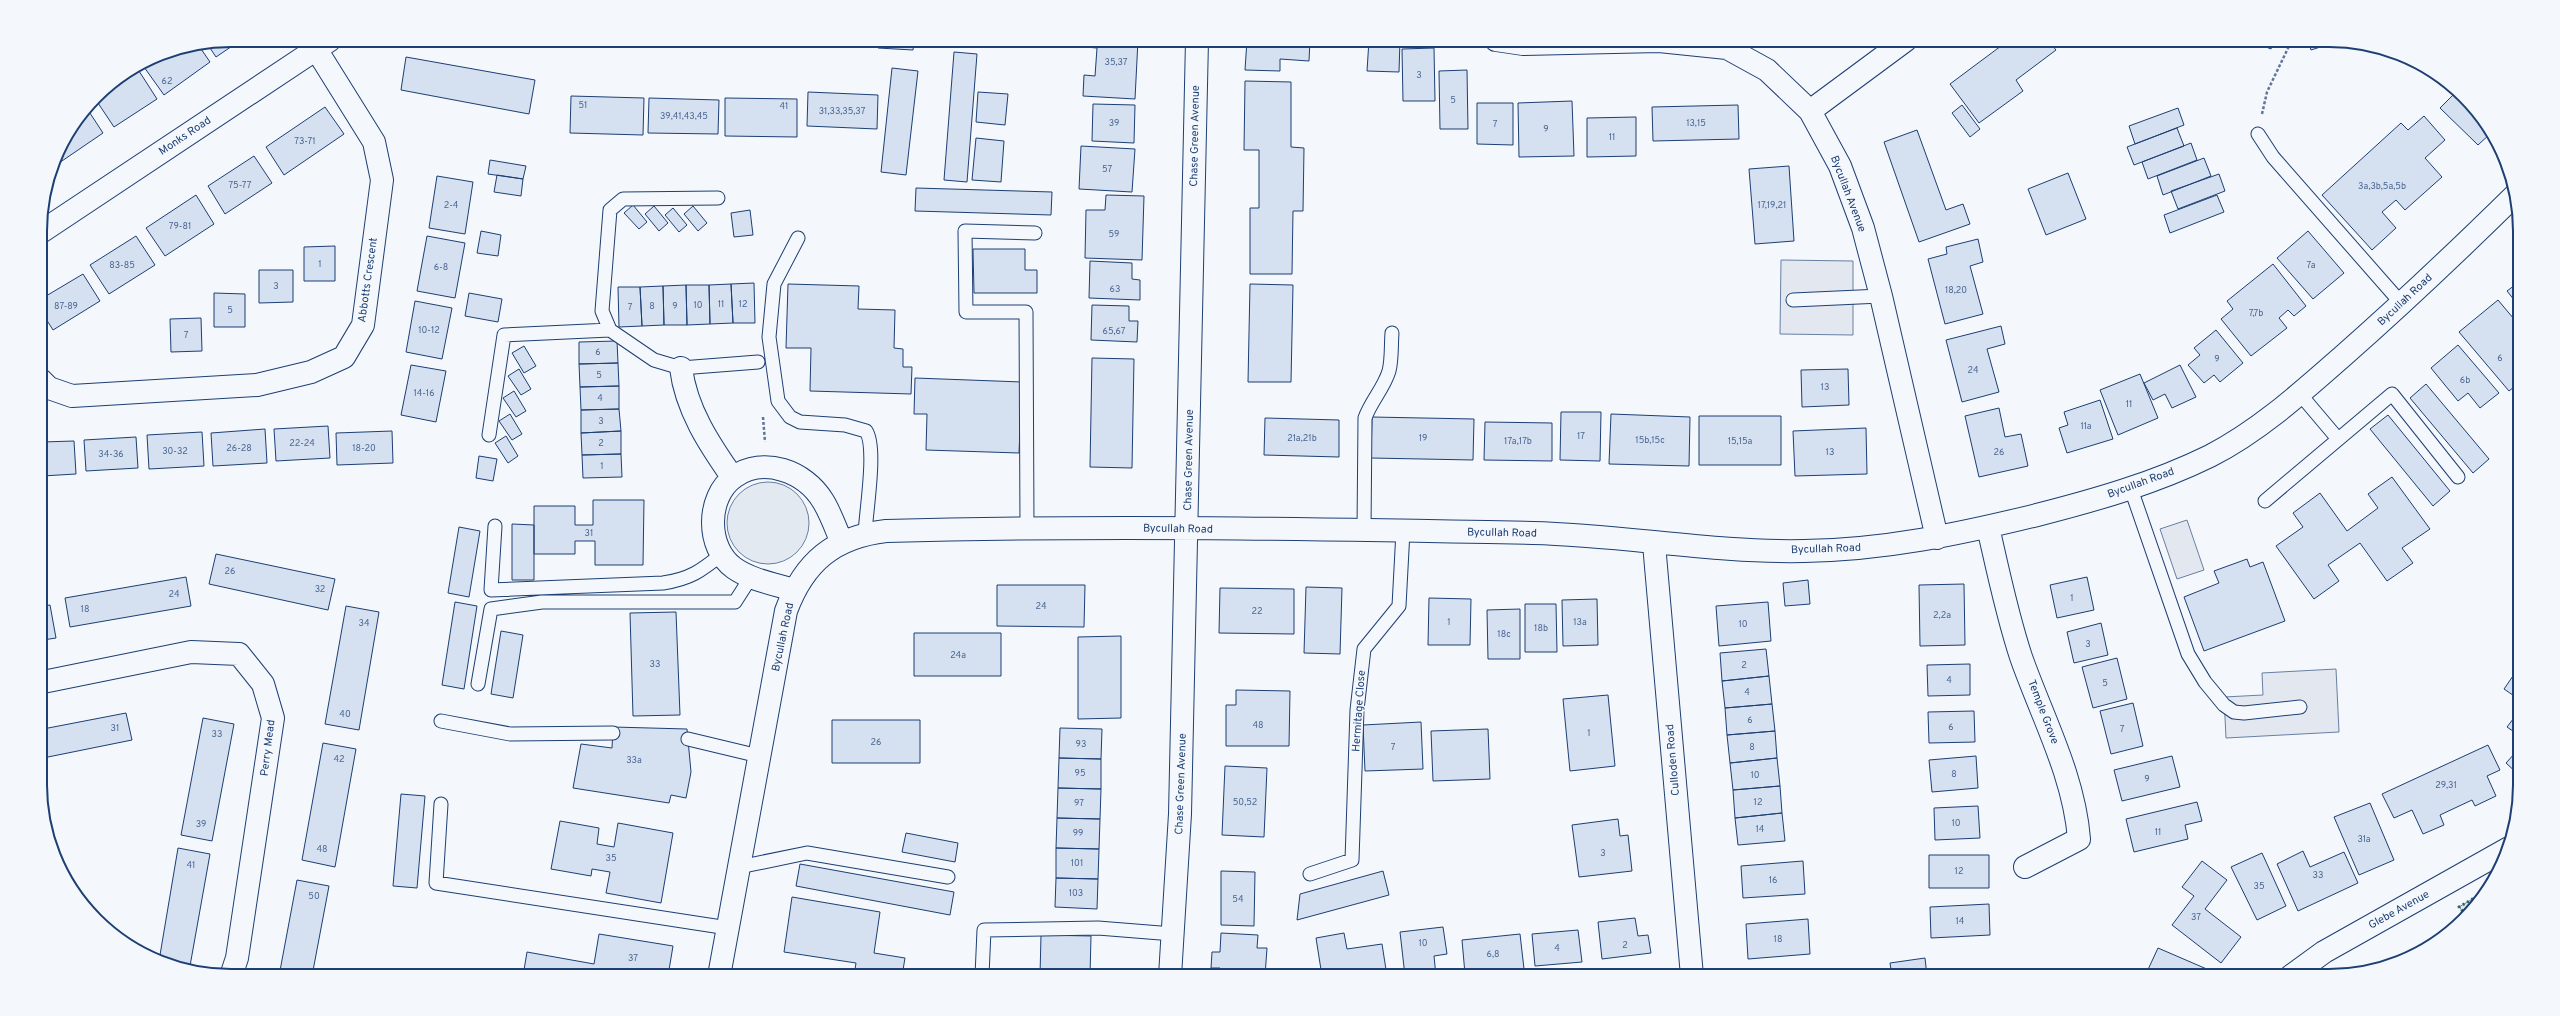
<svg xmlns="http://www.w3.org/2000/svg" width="2560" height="1016" viewBox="0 0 2560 1016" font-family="Overpass,sans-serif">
	<rect width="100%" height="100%" fill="#f4f7fb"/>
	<path fill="#e3e9f0" stroke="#687fa3" d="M727 523a41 41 0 1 1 82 0a41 41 0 1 1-82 0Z"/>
	<path fill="#e3e8f0" stroke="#687fa3" d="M1781,260l72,1v74l-73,-1z
		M2187,520l17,50 -27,9 -17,-50z
		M2336,669l3,63 -113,6 -2,-41 39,-2 -1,-22z
		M2486,891l-5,10 -15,14 -7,-8z"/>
	<path fill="#d5e0f0" stroke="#1d3f73" d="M231,40h10l-25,17 -8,-12z
		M879,40h35l-1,10 -35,-2z
		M1086,40h52l-3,59 -52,-3 1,-21 11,1 2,-28 -12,-1z
		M1247,40h63l-1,21 -29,-2v12l-35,-1z
		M1369,40h31l-1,32 -32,-1z
		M2009,40h39l8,10 -40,30 7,11 -44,32 -29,-39z
		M2249,40h25l-3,9z
		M2308,40h21l7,2 -25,8z
		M199,46l11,16 -46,33 -20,-28 19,-13z
		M1434,48l1,53h-32l-1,-52z
		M954,52l23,2 -10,128 -23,-2z
		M406,57l129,23 -6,34 -128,-24z
		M892,68l26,3 -12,104 -25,-3z
		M1467,70l1,59h-28l-1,-58z
		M139,71l18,28 -43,28 -18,-27z
		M1245,81l46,1v65l13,1 -1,63h-10l-1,63h-42v-66h9v-58h-15z
		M808,92l70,3 -1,34 -70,-3z
		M978,92l30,2 -3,31 -29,-3z
		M2456,92l24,23 11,18 -13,12 -38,-37z
		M571,96l73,2 -1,37 -73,-2z
		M649,98l70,2 -1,34 -70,-1z
		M725,98l72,1v38l-72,-1z
		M1572,101l2,55 -55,1 -1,-54z
		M1477,103h36v42l-36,-1z
		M1093,104l42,1 -1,38 -42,-2z
		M1738,105l1,34 -86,2 -1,-34z
		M1962,105l18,24 -10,8 -18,-24z
		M325,107l19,27 -60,41 -18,-28z
		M2178,108l6,17 -49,19 -6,-18z
		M88,110l15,23 -44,30 -2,-5 3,-11z
		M2424,116l21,24 -20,18 17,19 -37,33 -9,-10 -14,12 14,16 -24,22 -50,-55 79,-72 7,7z
		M1636,117v39l-49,1v-39z
		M2177,128l7,18 -50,19 -7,-18z
		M1917,130l29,80 17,-6 7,20 -51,18 -35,-100z
		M976,138l28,3 -3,41 -29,-2z
		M2191,143l6,17 -49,19 -6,-17z
		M1081,146l54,3 -3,43 -53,-3z
		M254,156l18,27 -47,31 -17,-28z
		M2204,158l7,18 -48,19 -6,-19z
		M490,160l36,6 -3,13 -35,-5z
		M1789,166l5,75 -39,3 -6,-75z
		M2068,173l18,46 -40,16 -18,-46z
		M2219,174l6,17 -47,18 -7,-18z
		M497,175l26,4 -2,17 -27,-4z
		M437,176l36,6 -8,52 -36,-6z
		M916,188l136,4 -1,23 -136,-4z
		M196,195l18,29 -49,32 -19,-28z
		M1106,195l38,1 -2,64 -57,-2 1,-48h19z
		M2217,195l7,17 -54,21 -6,-18z
		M633,205l14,17 -8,7 -15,-16z
		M654,206l14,17 -9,8 -14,-17z
		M693,206l14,17 -9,8 -14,-17z
		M673,208l14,17 -8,7 -14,-17z
		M750,210l3,25 -19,2 -3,-24z
		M481,231l20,4 -3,21 -21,-3z
		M2308,231l36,42 -31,26 -36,-41z
		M136,236l19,29 -46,29 -19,-29z
		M427,236l38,7 -10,55 -38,-7z
		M1978,239l5,23 -13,4 13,48 -38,10 -17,-65 19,-5 -1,-7z
		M335,246v35h-31v-34z
		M973,249h52v21h12v23h-63z
		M1090,261l42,2v16l8,1v20l-51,-2z
		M2273,264l33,42 -12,10 -6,-6 -9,8 8,10 -36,28 -30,-37 12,-10 -6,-8z
		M259,270h34v32l-34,1z
		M83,274l17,27 -47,29 -12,-19v-12z
		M2519,282v24l-12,-15z
		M754,283l1,40h-22l-2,-39z
		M731,284l2,39 -23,1 -1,-39z
		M788,284l71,2 -1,23 37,1 -1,38 9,1v18h9l-1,27 -101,-3 1,-43h-25z
		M1250,284l43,1 -2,97h-43z
		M686,285h23l1,39 -23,1z
		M686,285l1,40h-23l-1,-39z
		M663,286l1,39 -22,1 -2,-39z
		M618,287h22l2,39 -23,1z
		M214,293l31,1v33h-31z
		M469,293l33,6 -4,23 -33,-6z
		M2498,300l21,25v58l-10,8 -50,-59z
		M415,301l37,7 -10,51 -36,-7z
		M1092,305l37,1v15h9l-1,21 -46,-2z
		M201,318l1,33 -31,1 -1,-33z
		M2001,326l4,18 -18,5 12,43 -37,10 -16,-62z
		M2216,330l27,33 -23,19 -6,-7 -10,8 -16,-18 12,-10 -6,-7z
		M617,341l1,22 -39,1v-22z
		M2458,345l41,48 -19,15 -12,-15 -10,8 -27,-33z
		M524,346l12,20 -12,7 -12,-20z
		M1092,358l42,1 -2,109 -42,-1z
		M618,363l1,23 -39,1 -1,-23z
		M411,365l35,6 -10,51 -35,-7z
		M2180,365l16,32 -24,11 -7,-14 -12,6 -9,-17z
		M519,369l12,20 -10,6 -13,-19z
		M1848,369l1,36 -47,2 -1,-37z
		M2140,374l18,44 -40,17 -18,-45z
		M915,378l107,4 -3,71 -93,-3 1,-36h-13z
		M2426,384l63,75 -16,14 -63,-75z
		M619,386v23l-38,1 -1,-23z
		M514,391l12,20 -10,6 -13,-19z
		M2100,400l13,39 -46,14 -8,-25 9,-3 -4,-13z
		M1999,408l6,29 16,-3 7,32 -49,11 -14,-61z
		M619,409l2,22 -40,2v-23z
		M1561,412h40l-1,49 -40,-1z
		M510,414l12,20 -10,6 -13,-19z
		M1611,414l79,3 -1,49 -80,-2z
		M2388,415l62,76 -17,15 -63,-77z
		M1699,416h82v49h-82z
		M1372,417l102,2 -1,41 -102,-2z
		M1265,418l74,2v37l-75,-2z
		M1485,422l67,1v38l-68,-1z
		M328,426l2,32 -54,3 -2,-32z
		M1866,428l1,46 -72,2 -2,-45z
		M265,429l2,34 -54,3 -2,-33z
		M392,431l1,32 -56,2 -1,-32z
		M621,431v23l-39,1 -1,-22z
		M202,432l2,34 -55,3 -2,-34z
		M506,436l12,20 -10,7 -13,-20z
		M136,437l2,31 -52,3 -2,-31z
		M74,441l2,33 -34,2v-34z
		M621,454l1,23 -39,1 -1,-23z
		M479,456l18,3 -4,22 -17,-3z
		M2392,477l38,52 -28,19 11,15 -26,18 -27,-38 -32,22 11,16 -25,18 -38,-53 27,-19 -10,-14 27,-20 27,38 31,-23 -10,-14z
		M593,500h51l-1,65h-48v-24h-20v13h-41v-48h41v19h18z
		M512,524l22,1v55h-22z
		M459,527l21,4 -11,66 -21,-4z
		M216,554l119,25 -7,31 -119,-26z
		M2247,559l3,8 13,-5 22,59 -81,30 -20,-54 35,-14 -5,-12z
		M186,577l5,29 -121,21 -5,-29z
		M2087,577l7,33 -37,8 -7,-33z
		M1808,580l2,24 -25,2 -2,-23z
		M1964,584l1,61 -45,1 -1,-61z
		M997,585h88l-1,42 -87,-1z
		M1306,587l36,1 -2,66 -36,-1z
		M1220,588l74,1v45l-75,-1z
		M1429,598l42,1 -1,46h-42z
		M1597,599l1,46 -35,1 -1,-46z
		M455,602l22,4 -13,83 -22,-4z
		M1768,602l3,39 -52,5 -3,-40z
		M1525,604h31l1,48h-32z
		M50,605l6,33 -13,2 -1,-34z
		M346,606l33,6 -20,118 -34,-6z
		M1520,609v50h-32l-1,-49z
		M676,612l4,103 -47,1 -3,-103z
		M2101,623l7,32 -34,8 -7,-31z
		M501,631l22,4 -10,63 -22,-4z
		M914,633h87v43h-87z
		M1121,636v82l-43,1v-82z
		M1766,649l3,27 -47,5 -2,-28z
		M2117,658l10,41 -34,9 -11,-41z
		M1970,664v31l-42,1 -1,-31z
		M2515,673l5,3v24l-16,-11z
		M1769,676l3,28 -47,4 -3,-27z
		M1236,690l54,1 -1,55h-63v-41h10z
		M1608,695l7,71 -45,5 -7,-72z
		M2133,703l10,43 -32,8 -11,-43z
		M1772,704l3,27 -48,4 -2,-27z
		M2520,710v26l-13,-9z
		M1974,711l1,31 -46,1 -1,-31z
		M126,713l6,27 -89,18v-29z
		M203,718l31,6 -22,117 -31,-6z
		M832,720h88v43h-88z
		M1421,722l2,47 -58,2 -2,-46z
		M613,727l74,2 4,43 -5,26 -15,-3 -2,8 -96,-15 8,-44 31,4z
		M1060,728l42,1 -1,30 -42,-1z
		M1488,729l2,50 -57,2 -2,-50z
		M1775,731l2,27 -47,5 -3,-28z
		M323,743l33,6 -21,118 -33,-7z
		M2488,745l12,25 -13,6 9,20 -21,10 -3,-6 -32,15 4,10 -21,9 -11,-24 -18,8 -12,-24z
		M2516,752l4,3v21l-14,-13z
		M1976,756l2,32 -46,4 -3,-32z
		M2172,756l8,31 -58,14 -8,-31z
		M1059,758l42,1v30l-43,-1z
		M1777,758l3,28 -47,4 -3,-27z
		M1225,766l42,2 -3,69 -42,-2z
		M1780,786l2,27 -47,5 -2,-28z
		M1058,788l43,1 -1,30 -43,-1z
		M401,794l24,2 -8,92 -24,-2z
		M2197,802l5,19 -17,4 3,14 -54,13 -8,-33z
		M2370,803l24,57 -35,15 -25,-58z
		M1978,806l2,32 -45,2 -1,-32z
		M1782,813l3,28 -47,4 -3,-27z
		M1057,818l43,1 -1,30 -43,-1z
		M1618,819l2,17 8,-1 4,36 -53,6 -7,-52z
		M560,821l39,7 -2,16 17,3 4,-24 55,10 -12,70 -55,-10 4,-21 -18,-3 -1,7 -40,-7z
		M906,833l52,10 -3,19 -53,-10z
		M178,848l32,6 -20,112 -31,-5z
		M1056,848l43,1 -1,30 -42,-1z
		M2303,851l7,16 34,-15 14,31 -60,28 -21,-47z
		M2262,853l24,53 -29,14 -26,-53z
		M1929,855h60v33h-60z
		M1803,861l2,33 -62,4 -2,-32z
		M2202,861l25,19 -22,29 36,28 -20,26 -49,-38 22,-29 -12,-9z
		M800,864l154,28 -4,23 -154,-29z
		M1221,871l34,1 -1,54 -33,-1z
		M1383,871l6,24 -92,25 3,-26z
		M1056,878l42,1 -1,30 -42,-2z
		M297,880l32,6 -17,90h-33z
		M792,897l88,15 -6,41 31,5 -3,18h-48l2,-13 -72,-11z
		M1989,904l1,31 -59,3 -1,-31z
		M1635,918l3,18 10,-1 3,18 -49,6 -4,-37z
		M1808,919l2,35 -62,5 -2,-35z
		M1443,927l4,27 -13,2 2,20h-31l-5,-44z
		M1578,930l4,32 -47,4 -3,-32z
		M1221,933l37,2 -1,13h10l-2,28h-45v-8h-9l1,-16h8z
		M1344,933l3,16 35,-5 5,32h-65l-6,-38z
		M599,934l74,12 -5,30h-145l4,-24 67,12z
		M1520,934l4,35 -59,5 -3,-34z
		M1041,935l50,1 -1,40h-50z
		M2158,948l58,25 -1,3h-70z
		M1925,958l2,18h-35l-2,-13z
		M1997,972l1,4h-24z
		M1956,973l1,3h-18z"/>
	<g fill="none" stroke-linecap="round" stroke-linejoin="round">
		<g stroke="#1d3f73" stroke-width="15">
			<path id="service" d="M2258,134l15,23 129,147
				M718,198l-95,1 -13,11 -8,101 8,19 44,30 27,8 77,-6
				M798,238l-24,46 -5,53 9,64 12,16 10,5 45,3 21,6c11,16 0,80 -1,103
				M1793,300l88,-4
				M2300,394l38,45
				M489,435l15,-100 106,-5
				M2131,489l57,165 17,28 19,23 10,7 10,1 56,-6
				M2265,501l127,-107 66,83
				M495,526l-4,64 172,-7c27,-4 38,-12 59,-29
				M1027,527l-1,-215h-60l-1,-81 70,2
				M1364,531l1,-113c6,-17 19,-30 24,-47 3,-11 2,-26 3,-38
				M478,684l13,-75 51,-7h193l16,-25
				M441,721l69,13 103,-1
				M688,739l71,17
				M441,804l-5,79 292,45
				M739,867l68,-14 141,24
				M1310,874l42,-14 5,-150 7,-61 35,-43 4,-75
				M982,976l2,-46 114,-2 75,6"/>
		</g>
		<g stroke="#1d3f73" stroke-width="24">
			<path id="minor" d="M1496,40l27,4 136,-3 68,7 40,22 43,41 30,55 23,62 18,68 56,242
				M1810,111l96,-71
				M41,232l289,-192
				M681,368c5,41 28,76 52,110
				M41,380l8,8 23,8 185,-11 54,-13 33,-15 19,-32 19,-145 -8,-38 -58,-93
				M1988,527c10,44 19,88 33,130 21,60 53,118 58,182l-54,28
				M1654,544l38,432
				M794,590c-20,-6 -43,-10 -60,-22 -28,-20 -28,-71 0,-91 29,-21 71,-6 89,24 8,13 13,28 19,42
				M43,682l148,-30 48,2 24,30 10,34 -36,240 -6,18
				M719,976l67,-365c18,-49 48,-74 100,-80 216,-6 432,-2 647,2 91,2 180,20 271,18 79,-1 156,-17 233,-36 59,-15 118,-32 173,-59 49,-25 92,-64 133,-100 59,-52 116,-106 172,-161
				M1170,976l10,-162 17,-774
				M2291,976l33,-24 185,-104"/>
		</g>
		<path stroke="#5e769c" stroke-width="2.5" stroke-dasharray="3 2" stroke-linecap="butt" d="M2262,114l5,-22 23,-48v-4
			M763,417l2,25"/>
		<use href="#service" stroke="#f4f7fb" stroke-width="13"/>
		<use href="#minor" stroke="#f4f7fb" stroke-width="22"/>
		<path stroke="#2c6c60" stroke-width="3" stroke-dasharray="2 3" stroke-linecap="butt" d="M2466,915l-7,-8 27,-16"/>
	</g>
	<g text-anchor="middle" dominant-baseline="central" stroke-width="3" stroke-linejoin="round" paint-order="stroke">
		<g font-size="9" fill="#4b6792">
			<text x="1116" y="62">35,37</text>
			<text x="1419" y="75">3</text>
			<text x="167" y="81">62</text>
			<text x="1453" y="100">5</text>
			<text x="583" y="105">51</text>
			<text x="784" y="106">41</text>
			<text x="842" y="111">31,33,35,37</text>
			<text x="684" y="116">39,41,43,45</text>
			<text x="1114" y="123">39</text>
			<text x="1696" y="123">13,15</text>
			<text x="1495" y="124">7</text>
			<text x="1546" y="129">9</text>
			<text x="1612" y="137">11</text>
			<text x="305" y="141">73-71</text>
			<text x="1107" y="169">57</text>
			<text x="240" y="185">75-77</text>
			<text x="2382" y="186">3a,3b,5a,5b</text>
			<text x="451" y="205">2-4</text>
			<text x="1772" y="205">17,19,21</text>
			<text x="180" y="226">79-81</text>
			<text x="1114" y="234">59</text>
			<text x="320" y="264">1</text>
			<text x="122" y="265">83-85</text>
			<text x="2311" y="265">7a</text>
			<text x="441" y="267">6-8</text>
			<text x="276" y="286">3</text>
			<text x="1115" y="289">63</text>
			<text x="1956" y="290">18,20</text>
			<text x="721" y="304">11</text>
			<text x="743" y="304">12</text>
			<text x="698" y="305">10</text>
			<text x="66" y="306">87-89</text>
			<text x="652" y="306">8</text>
			<text x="675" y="306">9</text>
			<text x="630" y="307">7</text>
			<text x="230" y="310">5</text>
			<text x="2256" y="313">7,7b</text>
			<text x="429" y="330">10-12</text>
			<text x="1114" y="331">65,67</text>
			<text x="186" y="335">7</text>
			<text x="598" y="352">6</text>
			<text x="2500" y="358">6</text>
			<text x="2217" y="359">9</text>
			<text x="1973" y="370">24</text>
			<text x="599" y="375">5</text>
			<text x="2465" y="380">6b</text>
			<text x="1825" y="387">13</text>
			<text x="424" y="393">14-16</text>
			<text x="600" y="398">4</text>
			<text x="2129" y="404">11</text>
			<text x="601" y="421">3</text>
			<text x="2086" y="426">11a</text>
			<text x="1581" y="436">17</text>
			<text x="1302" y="438">21a,21b</text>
			<text x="1423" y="438">19</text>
			<text x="1650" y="440">15b,15c</text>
			<text x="1518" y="441">17a,17b</text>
			<text x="1740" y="441">15,15a</text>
			<text x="302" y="443">22-24</text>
			<text x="601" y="443">2</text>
			<text x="239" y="448">26-28</text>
			<text x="364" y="448">18-20</text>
			<text x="175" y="451">30-32</text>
			<text x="1830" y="452">13</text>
			<text x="1999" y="452">26</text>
			<text x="111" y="454">34-36</text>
			<text x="602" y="466">1</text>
			<text x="589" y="533">31</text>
			<text x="230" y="571">26</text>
			<text x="320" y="589">32</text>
			<text x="174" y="594">24</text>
			<text x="2072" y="598">1</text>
			<text x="1041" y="606">24</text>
			<text x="85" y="609">18</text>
			<text x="1257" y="611">22</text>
			<text x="1942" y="615">2,2a</text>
			<text x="1449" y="622">1</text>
			<text x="1580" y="622">13a</text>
			<text x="364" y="623">34</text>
			<text x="1743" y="624">10</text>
			<text x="1541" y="628">18b</text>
			<text x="1504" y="634">18c</text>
			<text x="2088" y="644">3</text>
			<text x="958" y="655">24a</text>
			<text x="655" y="664">33</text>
			<text x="1744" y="665">2</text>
			<text x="1949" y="680">4</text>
			<text x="2105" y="683">5</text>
			<text x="1747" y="692">4</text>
			<text x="345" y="714">40</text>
			<text x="1750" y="720">6</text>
			<text x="1258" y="725">48</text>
			<text x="1951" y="727">6</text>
			<text x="115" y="728">31</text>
			<text x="2122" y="729">7</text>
			<text x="1589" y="733">1</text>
			<text x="217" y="734">33</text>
			<text x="876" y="742">26</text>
			<text x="1081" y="744">93</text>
			<text x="1393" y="747">7</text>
			<text x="1752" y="747">8</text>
			<text x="339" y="759">42</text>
			<text x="634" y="760">33a</text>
			<text x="1080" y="773">95</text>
			<text x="1954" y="774">8</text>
			<text x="1755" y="775">10</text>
			<text x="2147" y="779">9</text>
			<text x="2446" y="785">29,31</text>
			<text x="1245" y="802">50,52</text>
			<text x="1758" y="802">12</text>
			<text x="1079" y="803">97</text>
			<text x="1956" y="823">10</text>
			<text x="201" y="824">39</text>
			<text x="1760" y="829">14</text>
			<text x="2158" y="832">11</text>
			<text x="1078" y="833">99</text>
			<text x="2364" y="839">31a</text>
			<text x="322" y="849">48</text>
			<text x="1603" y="853">3</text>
			<text x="611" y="858">35</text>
			<text x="1077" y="863">101</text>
			<text x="191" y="865">41</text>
			<text x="1959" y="871">12</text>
			<text x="2318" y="875">33</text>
			<text x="1773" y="880">16</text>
			<text x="2259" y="886">35</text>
			<text x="1076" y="893">103</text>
			<text x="314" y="896">50</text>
			<text x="1238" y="899">54</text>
			<text x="2196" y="917">37</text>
			<text x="1960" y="921">14</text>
			<text x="1778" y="939">18</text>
			<text x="1423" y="943">10</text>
			<text x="1625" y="945">2</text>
			<text x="1557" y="948">4</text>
			<text x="1493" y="954">6,8</text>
			<text x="633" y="958">37</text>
		</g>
		<g font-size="11" fill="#1d3f73" stroke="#f4f7fb">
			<text transform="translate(185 136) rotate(-34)">Monks Road</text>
			<text transform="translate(1195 136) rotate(-89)">Chase Green Avenue</text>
			<text transform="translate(1848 194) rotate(69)">Bycullah Avenue</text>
			<text transform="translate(368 280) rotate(-82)">Abbotts Crescent</text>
			<text transform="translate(2405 300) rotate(-43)">Bycullah Road</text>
			<text transform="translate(1189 460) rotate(-89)">Chase Green Avenue</text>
			<text transform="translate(2141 483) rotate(-20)">Bycullah Road</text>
			<text transform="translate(1178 529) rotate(1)">Bycullah Road</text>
			<text transform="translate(1502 533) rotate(1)">Bycullah Road</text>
			<text transform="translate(1826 549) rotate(-2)">Bycullah Road</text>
			<text transform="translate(783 637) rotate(-78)">Bycullah Road</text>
			<text transform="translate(1359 711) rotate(-86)">Hermitage Close</text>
			<text transform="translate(2043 712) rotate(69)">Temple Grove</text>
			<text transform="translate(268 748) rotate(-83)">Perry Mead</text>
			<text transform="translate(1673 760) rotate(-95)">Culloden Road</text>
			<text transform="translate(1181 784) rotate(-88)">Chase Green Avenue</text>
			<text transform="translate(2399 910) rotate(-29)">Glebe Avenue</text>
		</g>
	</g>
	<path d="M0 0H2560V1016H0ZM231 47H2329A184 184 0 0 1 2513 231V785A184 184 0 0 1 2329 969H231A184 184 0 0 1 47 785V231A184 184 0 0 1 231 47Z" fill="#f4f7fb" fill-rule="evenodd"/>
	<path fill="none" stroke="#1d3f73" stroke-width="2" d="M231 47H2329A184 184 0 0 1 2513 231V785A184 184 0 0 1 2329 969H231A184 184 0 0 1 47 785V231A184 184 0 0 1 231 47Z"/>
</svg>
